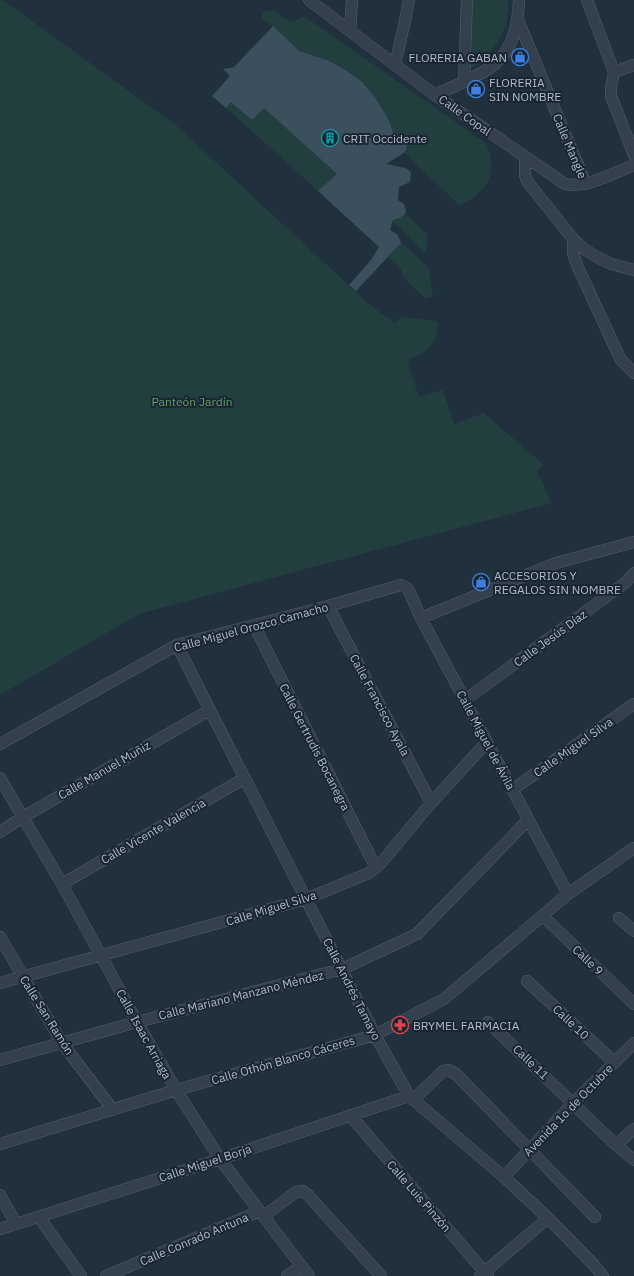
<svg xmlns="http://www.w3.org/2000/svg" width="634" height="1276" viewBox="0 0 634 1276" font-family="'IBM Plex Sans',sans-serif">
	<rect width="100%" height="100%" fill="#20303d"/>
	<path fill="#223e3e" d="M0,0h3l174,126 192,178 26,19 6,-6 36,4c2,23 -9,32 -30,39l12,37 24,-7 11,34 30,-11 60,52 -7,6 15,32 -413,111 -139,81z
		M471,0h37c0,8 1,18 -2,25 -6,19 -22,36 -38,46z
		M273,10c13,7 15,18 31,6l182,127c9,19 8,40 -11,53 -4,4 -11,6 -16,9l-55,-52c6,-9 0,-17 -10,-16 -10,-33 -33,-64 -66,-77 -8,-3 -22,-5 -29,-9 -4,-2 -8,-7 -11,-10 -8,-8 -16,-16 -26,-22v-4l2,-3z
		M292,77l-19,38 59,55 32,-33 3,11 -49,43 -92,-83 5,-6 21,18z
		M405,214l23,20 -2,20 -33,-32 1,-3 6,-1z
		M399,240l29,27 5,29 -7,3 -23,-21 -2,-9 -13,-12z"/>
	<path fill="#3c4f5d" d="M273,26l26,25 31,10 16,9 16,12 12,14 9,14 7,13 4,13 9,2 4,6 -1,6 -2,3 -18,11 19,4 5,3 1,3 -1,7 -2,2 -9,4 -1,13 6,4 2,6 -1,4 -5,4 -7,2 -3,10 8,5 3,8 -45,48 -7,-6 22,-25 8,-13 -61,-56 19,-17 -73,-66 -12,12 -21,-18 -5,6 -14,-12 18,-20 -7,-7 11,-2z"/>
	<g fill="none" stroke-linecap="round" stroke-linejoin="round">
		<g stroke="#525f6b" stroke-width="12">
			<path id="minor" d="M309,0l126,95 130,89c24,4 48,-11 69,-19
				M587,0l27,72 -3,16v8l23,59
				M518,20l68,164
				M350,31l2,-31
				M395,65l11,-49 3,-16
				M614,72l20,-7
				M464,82l3,-82
				M435,95c17,-8 48,-20 61,-32 18,-16 22,-40 23,-63
				M525,157v18l2,6 46,58 11,10 13,8 14,7 23,6
				M573,239v14l4,12 41,89 3,6 13,13
				M328,606l103,197
				M421,618l135,-55 78,-21
				M254,625l122,243
				M177,645l198,390 34,61 95,81 44,41 46,47 9,11
				M465,700l160,-117 9,-10
				M0,744l177,-99 151,-39 73,-21 6,3 2,3 12,27 147,276
				M0,778l62,106 75,138 39,68 44,69 89,117
				M512,790l122,-86
				M0,832l23,-15 187,-107
				M62,884l183,-106
				M543,916l91,88
				M619,918l15,13
				M0,937l62,106 51,67
				M527,981l87,81
				M0,983l306,-84 63,-26 12,-10 50,-60 56,-61
				M488,1022l128,123 18,15
				M0,1060l137,-38 205,-53 75,-35 111,-114
				M413,1100l30,-29 6,-1 7,4 139,143
				M350,1115l138,161
				M0,1144l176,-54 199,-55 69,-36 124,-105 66,-46
				M616,1145l18,-16
				M504,1177l69,-74 61,-60
				M0,1195l16,29
				M264,1216l32,-24 7,-1 5,4 73,81
				M39,1217l42,59
				M0,1229l220,-70 189,-63
				M106,1276l154,-65
				M287,1276l15,-10
				M480,1276l68,-58"/>
		</g>
		<use href="#minor" stroke="#34414d" stroke-width="11"/>
	</g>
	<defs>
		<g id="shop-ring" transform="scale(0.9)"><circle r="9.5" fill="#192632" stroke="#3f7fe0" stroke-width="1.5"/><path d="M-5-2.5h2.3a2.7 3.5 0 0 1 5.4 0H5L5.5 6h-11ZM-1.5-2.5h3a1.5 2.3 0 0 0-3 0Z" fill="#3f7fe0"/></g>
		<g id="building-ring" transform="scale(0.9)"><circle r="9.5" fill="#192632" stroke="#0f9aa8" stroke-width="1.5"/><path d="M-4-6H4V6H1V3H-1V6H-4ZM-2.5-4.3h1.7v1.8h-1.7ZM.8-4.3h1.7v1.8H.8ZM-2.5-1h1.7V.8h-1.7ZM.8-1h1.7V.8H.8Z" fill="#0f9aa8"/></g>
		<g id="pharmacy-ring" transform="scale(0.9)"><circle r="9.5" fill="#192632" stroke="#e0444e" stroke-width="1.5"/><path d="M-2-6h4v4h4v4h-4v4h-4v-4h-4v-4h4Z" fill="#e0444e"/></g>
	</defs>
	<g fill-rule="evenodd">
		<use href="#shop-ring" x="520" y="57"/>
		<use href="#shop-ring" x="476" y="89"/>
		<use href="#building-ring" x="330" y="138"/>
		<use href="#shop-ring" x="481" y="582"/>
		<use href="#pharmacy-ring" x="400" y="1025"/>
	</g>
	<g text-anchor="middle" dominant-baseline="central" stroke-width="4" stroke-linejoin="round" paint-order="stroke">
		<g font-size="12" fill="#afbcc9" stroke="#192632" text-anchor="start">
			<text x="507" y="57" text-anchor="end">FLORERIA GABAN</text>
			<text x="489" y="82">FLORERIA<tspan x="489" dy="14">SIN NOMBRE</tspan></text>
			<text x="343" y="138">CRIT Occidente</text>
			<text x="494" y="575">ACCESORIOS Y<tspan x="494" dy="14">REGALOS SIN NOMBRE</tspan></text>
			<text x="413" y="1025">BRYMEL FARMACIA</text>
		</g>
		<g font-size="12" fill="#afbcc9" stroke="#192632">
			<text transform="translate(465 115) rotate(35)">Calle Copal</text>
			<text transform="translate(570 146) rotate(67)">Calle Mangle</text>
			<text transform="translate(251 627) rotate(-15)">Calle Miguel Orozco Camacho</text>
			<text transform="translate(550 638) rotate(-36)">Calle Jesús Díaz</text>
			<text transform="translate(380 705) rotate(62)">Calle Francisco Ayala</text>
			<text transform="translate(486 740) rotate(62)">Calle Miguel de Ávila</text>
			<text transform="translate(315 747) rotate(63)">Calle Gertrudis Bocanegra</text>
			<text transform="translate(573 747) rotate(-35)">Calle Miguel Silva</text>
			<text transform="translate(104 770) rotate(-30)">Calle Manuel Muñiz</text>
			<text transform="translate(153 831) rotate(-30)">Calle Vicente Valencia</text>
			<text transform="translate(271 908) rotate(-17)">Calle Miguel Silva</text>
			<text transform="translate(588 960) rotate(44)">Calle 9</text>
			<text transform="translate(352 989) rotate(63)">Calle Andrés Tamayo</text>
			<text transform="translate(241 995) rotate(-14)">Calle Mariano Manzano Méndez</text>
			<text transform="translate(47 1015) rotate(58)">Calle San Ramón</text>
			<text transform="translate(571 1022) rotate(43)">Calle 10</text>
			<text transform="translate(144 1034) rotate(61)">Calle Isaac Arriaga</text>
			<text transform="translate(283 1060) rotate(-16)">Calle Othón Blanco Cáceres</text>
			<text transform="translate(531 1062) rotate(44)">Calle 11</text>
			<text transform="translate(568 1110) rotate(-46)">Avenida 1o de Octubre</text>
			<text transform="translate(205 1163) rotate(-18)">Calle Miguel Borja</text>
			<text transform="translate(419 1196) rotate(49)">Calle Luis Pinzón</text>
			<text transform="translate(194 1239) rotate(-23)">Calle Conrado Antuna</text>
		</g>
		<g font-size="12" fill="#649d6a" stroke="#192632">
			<text x="192" y="401">Panteón Jardín</text>
		</g>
	</g>
</svg>
